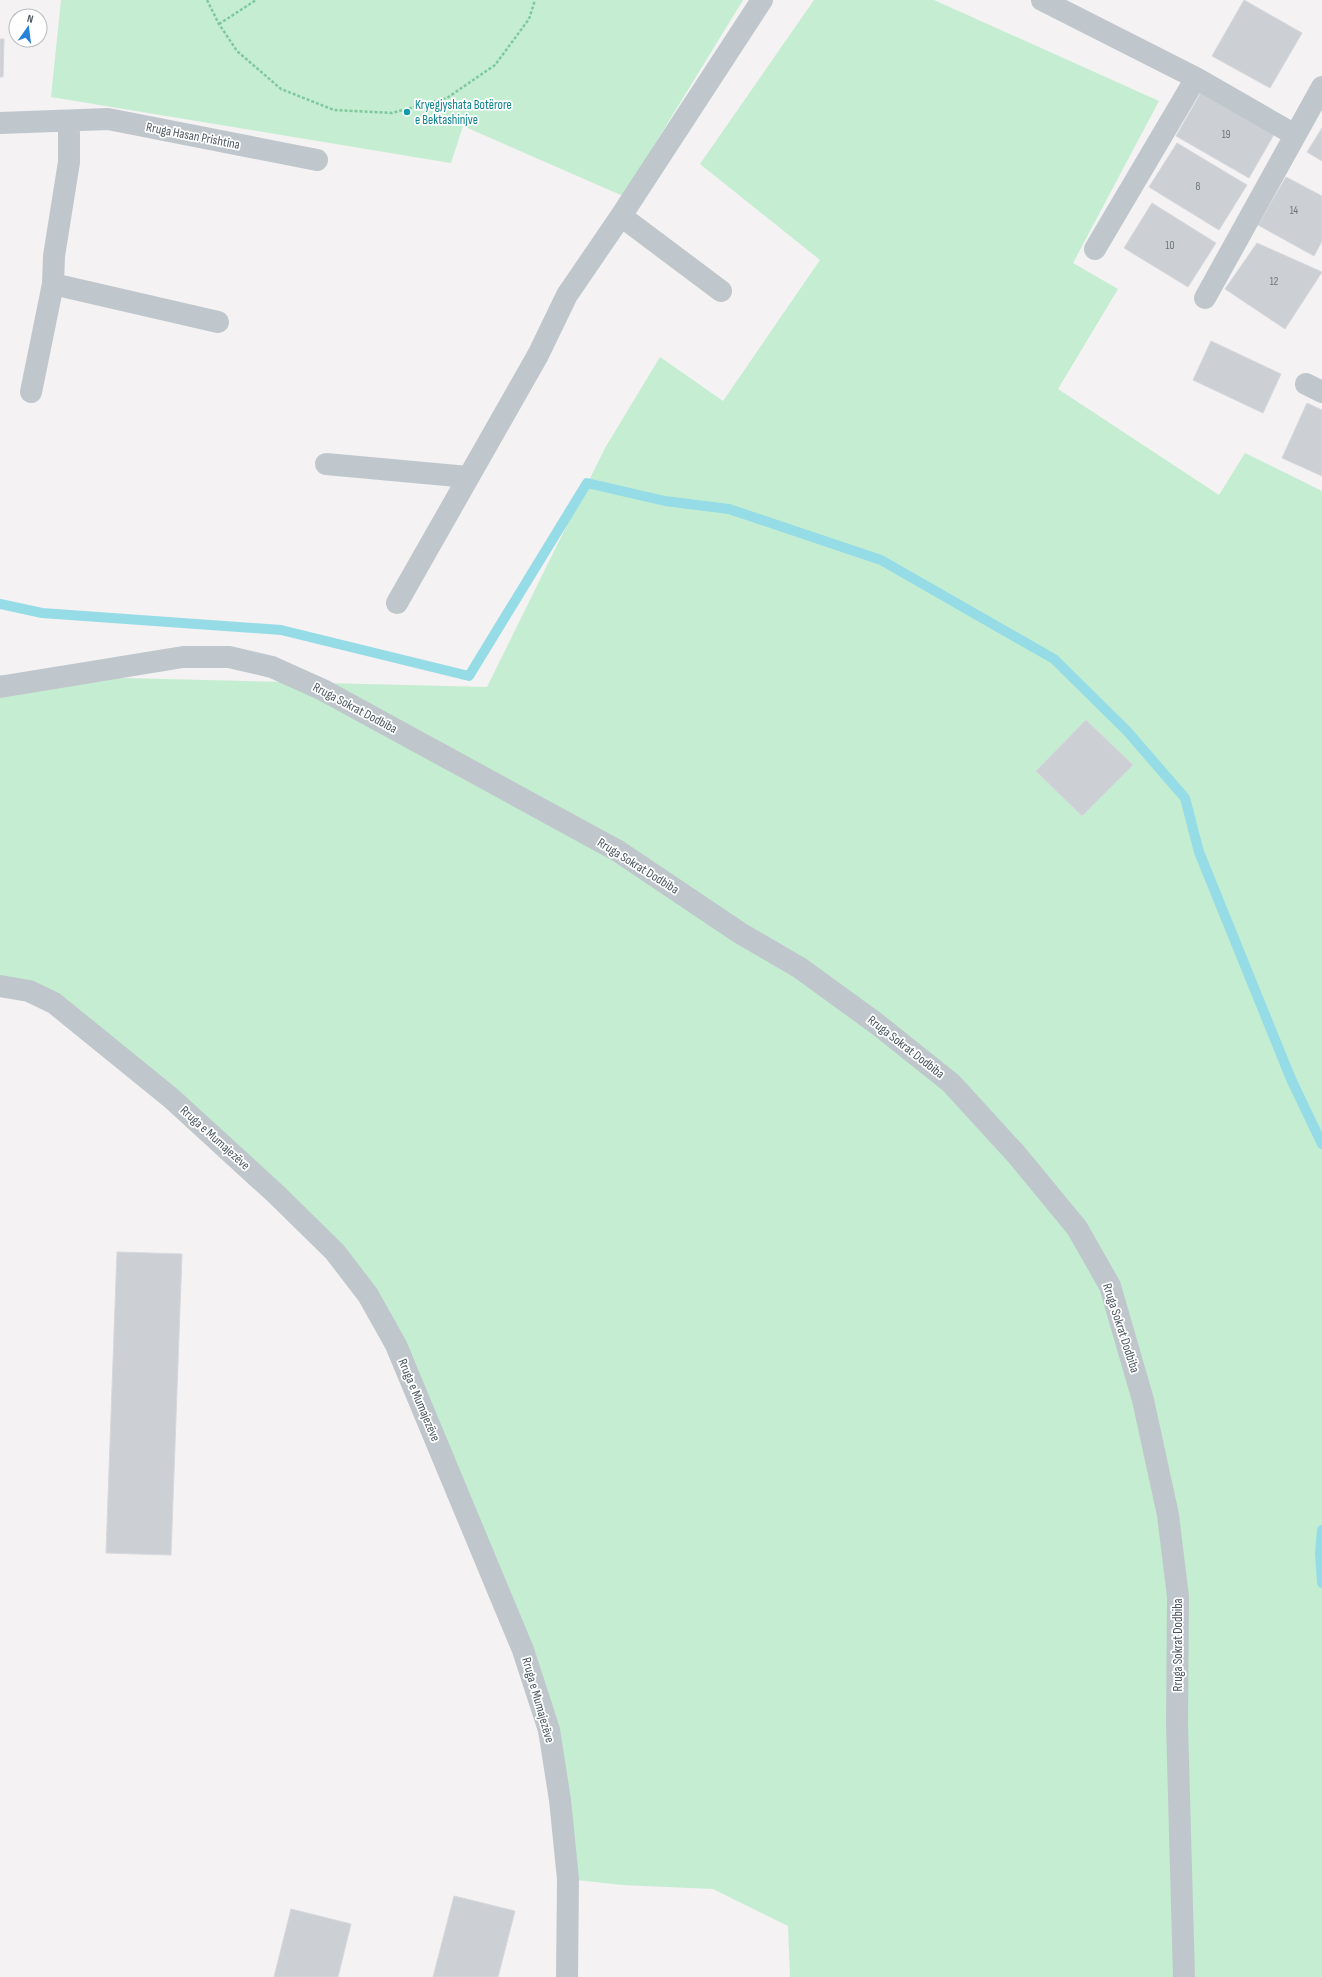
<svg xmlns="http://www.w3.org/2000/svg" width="1322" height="1977" viewBox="0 0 1322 1977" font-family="'Sofia Sans Condensed',sans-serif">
	<rect width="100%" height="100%" fill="#f4f2f2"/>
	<path fill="#c5edd1" d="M61,0h682l-120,196 -160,-70 -12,37 -400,-66z
		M814,0h120l225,101 -86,162 45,26 -60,100 161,106 26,-42 77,38v1486h-532l-2,-51 -75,-37 -91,-4 -54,-6 -19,-149 -153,-385 -61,-93 -281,-249 -54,-17v-311l487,12 118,-239 55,-91 63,44 97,-141 -120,-96z"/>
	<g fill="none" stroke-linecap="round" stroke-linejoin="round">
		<path stroke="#95dce7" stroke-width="10" d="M0,604l42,9 239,17 188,46 118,-193 78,18 64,8 152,51 173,99 73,72 58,67 14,54 92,227 31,65
			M1322,1530l-2,24 2,29"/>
	</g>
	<path fill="#cccfd4" stroke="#d6d8dc" d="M1244,0l58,33 -32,55 -58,-32z
		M0,39h4l-1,38h-3z
		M1202,91l74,40 -27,47 -73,-42z
		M1322,128v33l-15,-9z
		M1177,143l70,42 -28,45 -70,-43z
		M1286,177l36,19v45l-8,15 -56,-31z
		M1152,203l64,40 -28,44 -64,-39z
		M1257,243l65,29 -37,57 -60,-40z
		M1211,341l70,33 -18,39 -70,-33z
		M1307,403l15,7v66l-40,-18z
		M1086,720l47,45 -51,51 -46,-45z
		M117,1252l65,2 -11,301 -65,-2z
		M454,1896l61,15 -17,66h-65z
		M291,1909l60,15 -13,53h-64z"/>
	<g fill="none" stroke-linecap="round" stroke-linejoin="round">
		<path stroke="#7fc99f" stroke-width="2.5" stroke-dasharray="3 2" stroke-linecap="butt" d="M207,0l12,24 18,27 44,38 53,21 58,3 55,-15 48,-33 34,-46 6,-19
			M219,24l37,-24"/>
		<path stroke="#bfc7cd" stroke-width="22" d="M1042,0l154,78 99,57
			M0,123l108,-4 209,41
			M621,216l100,75
			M1095,249l101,-171
			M53,284l165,38
			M1205,298l117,-211
			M1306,384l16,8
			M31,392l22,-108 1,-28 15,-94v-41
			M326,464l142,13
			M397,603l141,-248 29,-60 54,-79 141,-216
			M0,687l183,-30h46l43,10 51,23 295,161 122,82 60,35 77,56 74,59 65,71 61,74 33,58 33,114 25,115 10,82 -1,127 7,253
			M0,986l29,5 25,12 117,95 106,97 58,57 33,43 28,50 127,305 26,80 11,70 8,79 -1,98"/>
	</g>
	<circle fill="#0f9aa8" stroke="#fff" stroke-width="1.5" cx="407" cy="112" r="4"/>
	<g text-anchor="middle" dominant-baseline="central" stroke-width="3.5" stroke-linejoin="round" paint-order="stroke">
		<g font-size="11" fill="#6b747c">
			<text x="1226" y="134">19</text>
			<text x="1198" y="186">8</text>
			<text x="1294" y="210">14</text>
			<text x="1170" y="245">10</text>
			<text x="1274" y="281">12</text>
		</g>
		<g font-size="13" fill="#0d838f" stroke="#fff" text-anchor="start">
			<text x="415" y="105">Kryegjyshata Botërore<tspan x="415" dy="15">e Bektashinjve</tspan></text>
		</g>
		<g font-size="13" fill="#4b565e" stroke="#fff">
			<text transform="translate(193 136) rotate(11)">Rruga Hasan Prishtina</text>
			<text transform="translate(355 708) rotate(28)">Rruga Sokrat Dodbiba</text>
			<text transform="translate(638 866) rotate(32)">Rruga Sokrat Dodbiba</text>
			<text transform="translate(906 1047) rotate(38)">Rruga Sokrat Dodbiba</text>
			<text transform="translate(215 1138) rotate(42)">Rruga e Mumajezëve</text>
			<text transform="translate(1121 1328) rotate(72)">Rruga Sokrat Dodbiba</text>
			<text transform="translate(419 1400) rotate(67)">Rruga e Mumajezëve</text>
			<text transform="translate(1178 1645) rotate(-90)">Rruga Sokrat Dodbiba</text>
			<text transform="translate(538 1700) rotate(74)">Rruga e Mumajezëve</text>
		</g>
	</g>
	<g transform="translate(28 28) rotate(14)"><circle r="19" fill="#ffffff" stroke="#b7bbbf"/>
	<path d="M0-3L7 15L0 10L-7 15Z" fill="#2782d8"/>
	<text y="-6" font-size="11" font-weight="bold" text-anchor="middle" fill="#4b565e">N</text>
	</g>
</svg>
